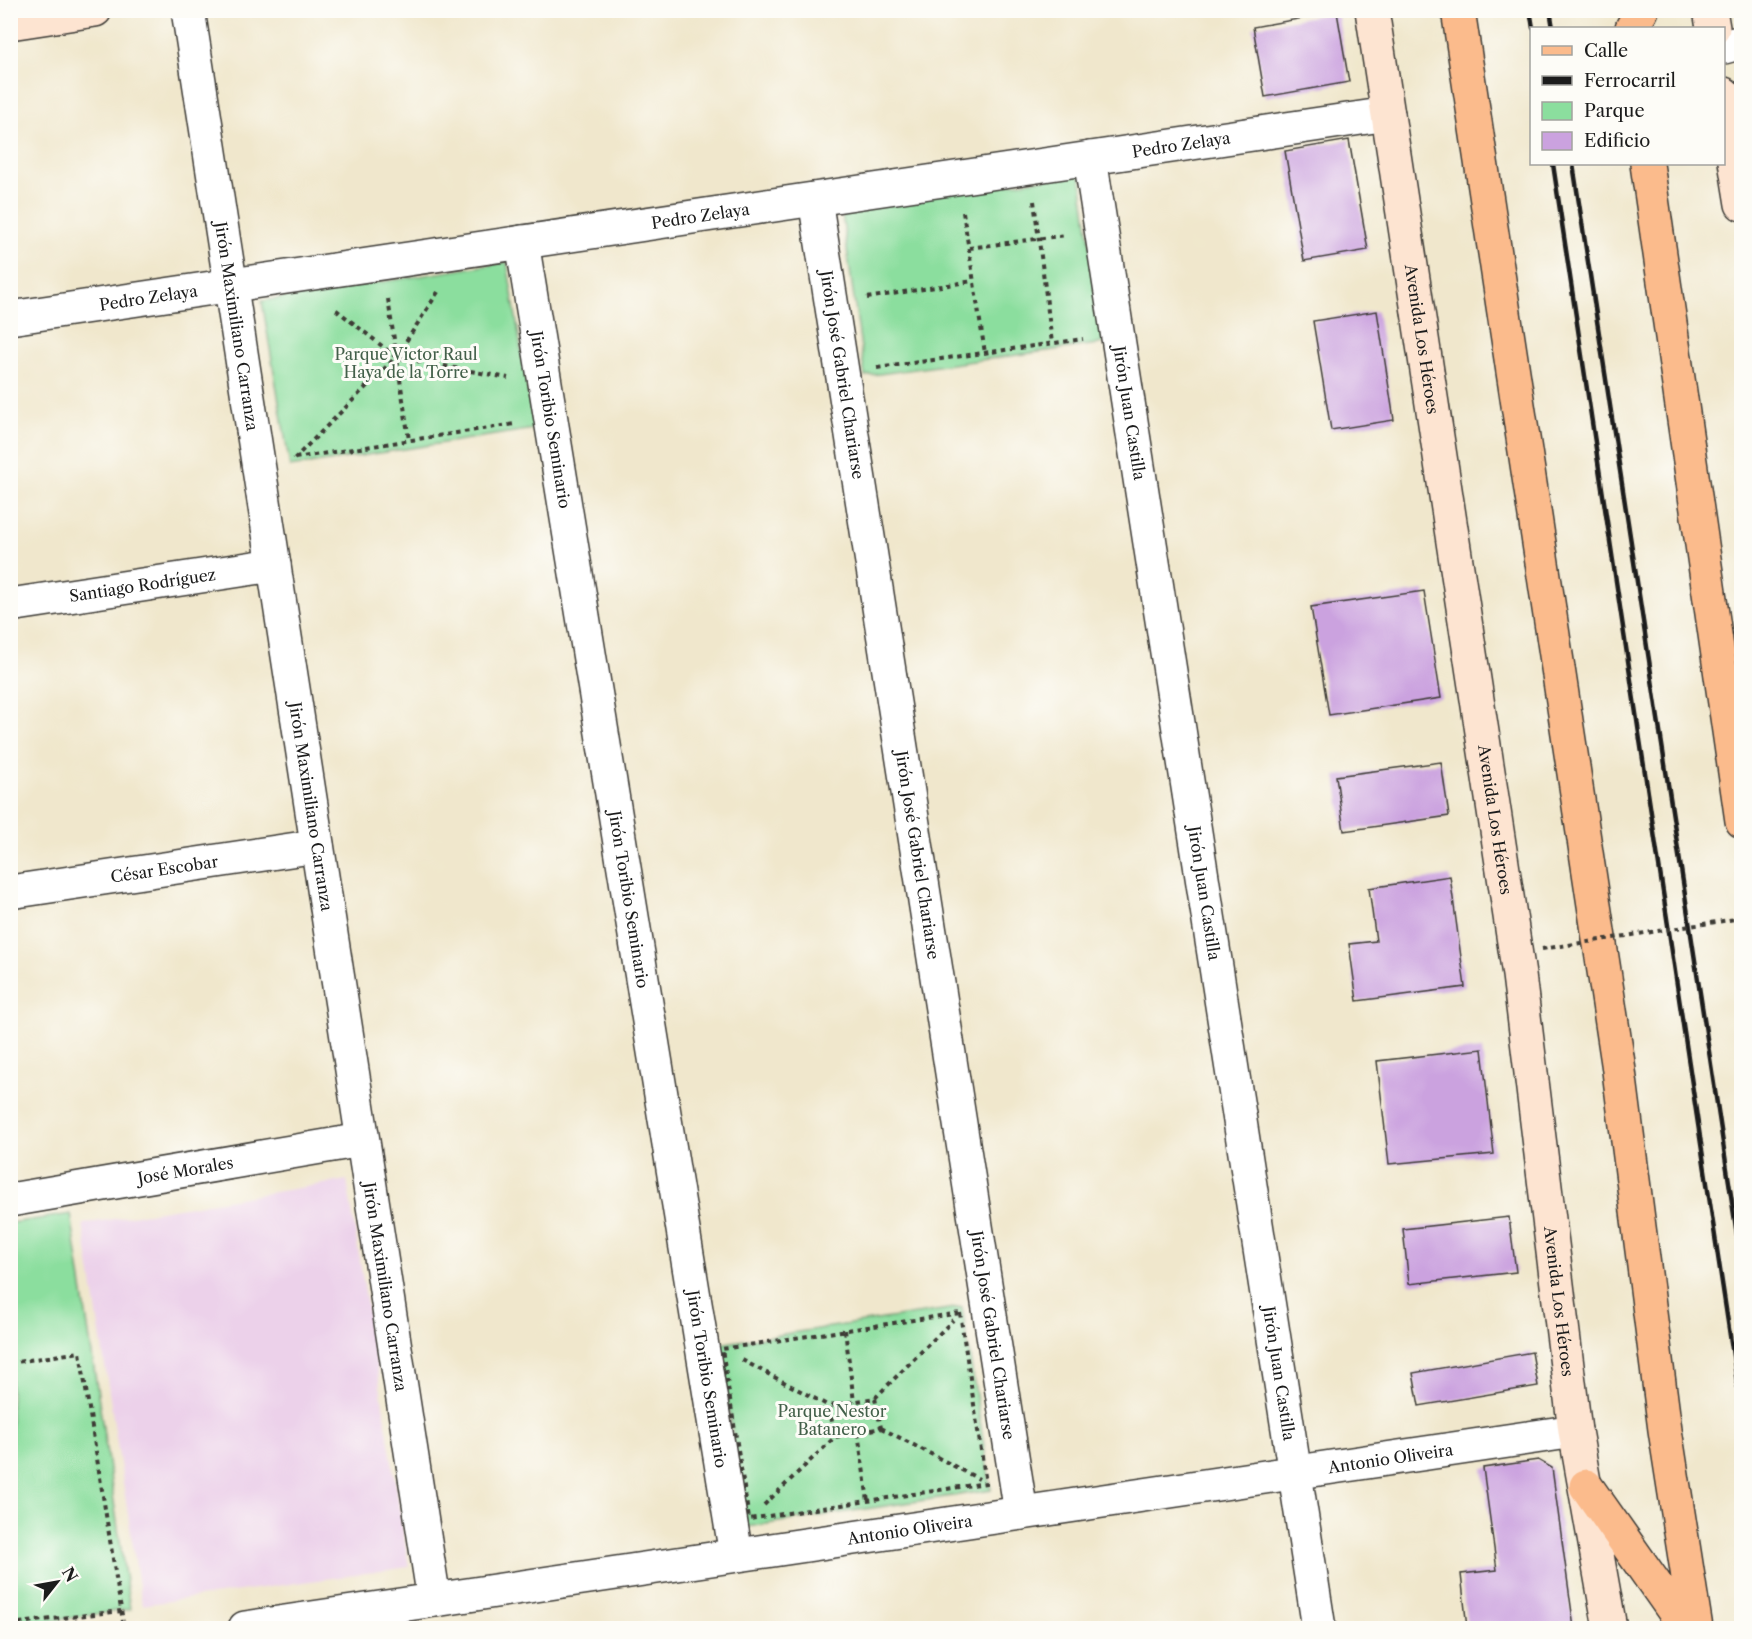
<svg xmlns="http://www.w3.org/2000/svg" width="1752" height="1639" viewBox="0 0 1752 1639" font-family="'Libre Caslon Text',serif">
	<rect width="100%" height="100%" fill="#fdfcf7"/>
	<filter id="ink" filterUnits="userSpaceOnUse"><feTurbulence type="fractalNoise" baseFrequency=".0167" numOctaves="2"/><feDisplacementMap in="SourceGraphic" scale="12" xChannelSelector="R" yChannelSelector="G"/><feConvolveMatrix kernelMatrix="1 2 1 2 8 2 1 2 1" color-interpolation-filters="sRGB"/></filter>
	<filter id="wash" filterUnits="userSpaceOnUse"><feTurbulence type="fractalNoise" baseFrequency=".008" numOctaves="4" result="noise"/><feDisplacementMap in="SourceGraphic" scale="24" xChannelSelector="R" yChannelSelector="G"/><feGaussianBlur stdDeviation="1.35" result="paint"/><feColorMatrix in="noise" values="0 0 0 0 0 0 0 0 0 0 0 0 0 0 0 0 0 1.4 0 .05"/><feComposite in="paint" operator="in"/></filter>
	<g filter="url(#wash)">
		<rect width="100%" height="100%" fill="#f0e7cc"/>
		<path fill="#ecd1ea" d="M347,1180l62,387 -267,38 -59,-381z"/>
		<path fill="#8bde9e" stroke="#547d5d" stroke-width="1.5" d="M1080,174l24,169 -239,33 -24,-169z
			M507,262l27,167 -244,38 -28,-166z
			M71,1214l59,395 -119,18v-404z
			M962,1307l29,183 -244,37 -28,-183z"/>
		<g id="blocks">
			<path fill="#cba2df" d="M1337,12l12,70 -84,15 -12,-70z
				M1349,140l19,110 -64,11 -19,-110z
				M1377,311l17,109 -63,10 -18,-109z
				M1424,591l17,107 -112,17 -18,-108z
				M1441,762l8,54 -105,15 -8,-55z
				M1450,876l15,111 -108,14 -8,-57 27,-3 -7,-53z
				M1482,1049l12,105 -105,10 -12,-103z
				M1509,1217l7,55 -107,12 -6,-55z
				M1532,1352l6,34 -119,20 -6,-33z
				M1538,1460l14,8 22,160h-107l-6,-54 36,-4 -14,-102z"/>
		</g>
	</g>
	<g filter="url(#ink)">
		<use href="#blocks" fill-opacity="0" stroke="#3c3a36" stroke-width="1.5"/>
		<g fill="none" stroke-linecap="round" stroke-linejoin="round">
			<g stroke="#3c3a36" stroke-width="36">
				<g id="street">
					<path id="s1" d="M188,10l246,1590"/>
					<path d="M1724,47l18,-5"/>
					<path id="s2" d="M1090,158l229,1470"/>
					<path id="s3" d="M815,199l206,1314"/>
					<path id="s4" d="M522,242l214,1313"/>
					<path id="s5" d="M10,318l1378,-204"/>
					<path id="s6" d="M10,605l264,-40"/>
					<path id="s7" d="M10,892l307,-46"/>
					<path id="s8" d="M10,1200l352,-60"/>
					<path id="s9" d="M245,1628l1330,-197"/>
				</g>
			</g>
			<g stroke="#3c3a36" stroke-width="36">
				<g id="secondary">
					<path id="s10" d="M1372,10l147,965 56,456 35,197"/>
					<path d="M1710,10l3,18"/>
					<path d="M10,23l85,-13"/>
					<path d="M1724,94l18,110"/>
				</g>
			</g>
			<g stroke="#3c3a36" stroke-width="36">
				<path id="primary" d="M1458,10l160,1053 47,367 31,198
					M1632,28l10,-18
					M1647,164l95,657
					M1586,1486l100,142"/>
			</g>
			<path stroke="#3c3a36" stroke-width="4" stroke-dasharray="4.5 4.5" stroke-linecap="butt" d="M1034,201l18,142
				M963,212l22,141
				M969,248l97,-13
				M438,292l-42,65 112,21
				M867,298l106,-17
				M388,299l21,141
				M877,368l206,-29
				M295,458l220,-34
				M294,459l102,-102 -62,-49
				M960,1313l26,170 -237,36 -27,-170z
				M845,1330l9,72
				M742,1360l87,46
				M10,1363l70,-11 44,276
				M875,1398l78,-78
				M881,1428l98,51
				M858,1433l10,68
				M764,1505l71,-68 46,-9 -6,-30 -46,8 6,31
				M10,1596l5,32
				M10,1624l111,-13"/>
			<use href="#street" stroke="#fff" stroke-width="33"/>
			<use href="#secondary" stroke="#fde4d1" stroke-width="33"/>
			<use href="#primary" stroke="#fbbb8c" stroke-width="33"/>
			<path stroke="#1c1c1c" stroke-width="4.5" d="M1530,10l3,18
				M1550,10l3,18
				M1553,164l189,1251
				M1573,164l169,1103"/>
			<path stroke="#3c3a36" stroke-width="4" stroke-dasharray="4.5 4.5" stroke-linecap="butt" d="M1542,949l200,-31"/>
		</g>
	</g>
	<g text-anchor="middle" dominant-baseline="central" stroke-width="6" stroke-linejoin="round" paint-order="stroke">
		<g font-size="16" fill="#1c1c1c" stroke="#fdfcf7">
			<text stroke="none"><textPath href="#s5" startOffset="1184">Pedro Zelaya</textPath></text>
			<text stroke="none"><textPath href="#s5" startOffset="698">Pedro Zelaya</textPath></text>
			<text stroke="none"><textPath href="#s5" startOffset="140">Pedro Zelaya</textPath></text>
			<text stroke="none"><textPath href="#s1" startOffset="320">Jirón Maximiliano Carranza</textPath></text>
			<text stroke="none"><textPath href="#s10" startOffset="333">Avenida Los Héroes</textPath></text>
			<text stroke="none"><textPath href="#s3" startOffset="178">Jirón José Gabriel Chariarse</textPath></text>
			<text stroke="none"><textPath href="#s2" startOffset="258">Jirón Juan Castilla</textPath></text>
			<text stroke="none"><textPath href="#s4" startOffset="180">Jirón Toribio Seminario</textPath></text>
			<text stroke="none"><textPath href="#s6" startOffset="134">Santiago Rodríguez</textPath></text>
			<text stroke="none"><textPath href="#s1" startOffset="806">Jirón Maximiliano Carranza</textPath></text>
			<text stroke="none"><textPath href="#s10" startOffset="819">Avenida Los Héroes</textPath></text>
			<text stroke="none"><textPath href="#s3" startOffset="664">Jirón José Gabriel Chariarse</textPath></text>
			<text stroke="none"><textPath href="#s7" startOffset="156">César Escobar</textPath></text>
			<text stroke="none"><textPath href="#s2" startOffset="744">Jirón Juan Castilla</textPath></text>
			<text stroke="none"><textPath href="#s4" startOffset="666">Jirón Toribio Seminario</textPath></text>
			<text stroke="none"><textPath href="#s8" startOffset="178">José Morales</textPath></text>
			<text stroke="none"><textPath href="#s1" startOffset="1292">Jirón Maximiliano Carranza</textPath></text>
			<text stroke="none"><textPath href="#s10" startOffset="1305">Avenida Los Héroes</textPath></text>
			<text stroke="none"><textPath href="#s3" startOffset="1150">Jirón José Gabriel Chariarse</textPath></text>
			<text stroke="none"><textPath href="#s2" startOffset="1230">Jirón Juan Castilla</textPath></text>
			<text stroke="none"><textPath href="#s4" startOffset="1152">Jirón Toribio Seminario</textPath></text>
			<text stroke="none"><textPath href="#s9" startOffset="1158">Antonio Oliveira</textPath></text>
			<text stroke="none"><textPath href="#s9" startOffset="672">Antonio Oliveira</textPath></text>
		</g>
		<g font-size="16" fill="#43604a" stroke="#fdfcf7">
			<text x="406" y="354">Parque Victor Raul<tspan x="406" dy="18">Haya de la Torre</tspan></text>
			<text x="832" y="1411">Parque Nestor<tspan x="832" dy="18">Batanero</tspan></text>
		</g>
	</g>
	<rect width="1752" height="1639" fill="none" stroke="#fdfcf7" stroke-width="36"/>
	<rect x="1530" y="27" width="195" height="138" fill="#fdfcf7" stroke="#a3a29f" stroke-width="1.5"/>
	<rect x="1542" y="46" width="30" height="9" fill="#fbbb8c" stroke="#a3a29f" stroke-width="1.5"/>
	<text x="1584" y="57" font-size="18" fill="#1c1c1c">Calle</text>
	<rect x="1542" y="76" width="30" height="9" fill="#1c1c1c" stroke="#a3a29f" stroke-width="1.5"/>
	<text x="1584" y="87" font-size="18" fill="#1c1c1c">Ferrocarril</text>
	<rect x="1542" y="102" width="30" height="18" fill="#8bde9e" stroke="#a3a29f" stroke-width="1.5"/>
	<text x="1584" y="117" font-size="18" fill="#1c1c1c">Parque</text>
	<rect x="1542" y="132" width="30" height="18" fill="#cba2df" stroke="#a3a29f" stroke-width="1.5"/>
	<text x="1584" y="147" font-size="18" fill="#1c1c1c">Edificio</text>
	<g transform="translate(57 1582) rotate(59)" stroke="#fdfcf7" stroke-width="4.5" paint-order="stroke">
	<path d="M0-4.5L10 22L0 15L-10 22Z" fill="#1c1c1c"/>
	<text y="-9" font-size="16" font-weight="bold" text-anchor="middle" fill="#1c1c1c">N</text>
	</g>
</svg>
